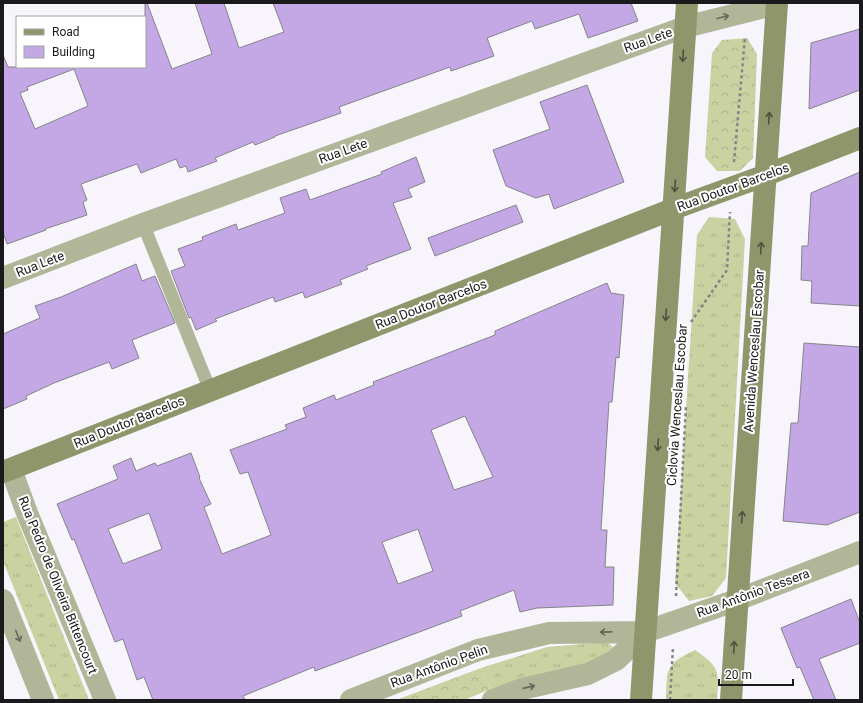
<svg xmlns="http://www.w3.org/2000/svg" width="863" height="703" viewBox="0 0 863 703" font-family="Roboto,sans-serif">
	<defs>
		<pattern id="grass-tufts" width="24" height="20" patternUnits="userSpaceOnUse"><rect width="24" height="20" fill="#cad2a2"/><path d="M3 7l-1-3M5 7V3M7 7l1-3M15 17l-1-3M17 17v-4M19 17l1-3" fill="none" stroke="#adb48b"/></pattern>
		<pattern id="forest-crowns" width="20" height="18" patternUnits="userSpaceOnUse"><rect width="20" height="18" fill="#cad2a2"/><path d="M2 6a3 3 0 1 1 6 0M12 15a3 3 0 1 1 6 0" fill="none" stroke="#adb48b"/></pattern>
	</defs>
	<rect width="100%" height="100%" fill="#f7f5fb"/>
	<path fill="url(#grass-tufts)" d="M709,217l26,2 10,20 -19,339 -14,18 -23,5 -14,-18 22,-348z
		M16,517l73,183h-30l-2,-5 -54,-134v-39z
		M607,642l7,6 -7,11 -116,30 -10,-21 66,-21z
		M695,650c25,17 24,21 22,50h-51c1,-31 -1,-36 29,-50z"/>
	<path fill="url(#forest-crowns)" d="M747,38l10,16 -4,104 -13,13h-23l-12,-14 7,-104 10,-13z
		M481,668l10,21 -27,11h-68z"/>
	<path fill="#c3a8e5" stroke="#86848a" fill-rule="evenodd" d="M145,3h2l25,66 40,-15 -17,-51h29l15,45 45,-16 -11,-29h358l7,18 -50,17 -9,-24 -44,15 -3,-8 -45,17 7,18 -43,15 -1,-4 -111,40 2,6 -66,23v1l-20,8 -2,-3 -38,16 2,3 -29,11 -2,-6 -6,2 -4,-9 -35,14 -4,-9 -56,20 6,16 -4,2 4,13 -42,14 1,1 -39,14 -4,-12v-177l5,12h137zM74,69l14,37 -53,23 -15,-36 8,-3 -1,-3z
		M860,29v61l-51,19 2,-66z
		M587,85l37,97 -70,27 -5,-15 -13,4 -30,-12 -13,-36 57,-21 -10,-27z
		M416,157l9,25 -17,7 4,8 -19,6 18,46 -45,17 2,3 -28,11 2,4 -37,14 -2,-6 -28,10 -2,-5 -58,22 2,2 -21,9 -5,-13 -2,1 -18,-47 14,-5 -7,-17 25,-9 -1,-3 34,-13 2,6 47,-17 -5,-15 26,-9 4,11 72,-26 -1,-2z
		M860,172v134l-49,-3 1,-22 -11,-1 1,-34h6l3,-53z
		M516,205l7,17 -88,34 -7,-18z
		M136,264l6,17 13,-5 20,47 -43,17 7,18 -27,11 -3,-7 -55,21 -28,13 1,3 -24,10v-75l37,-16 -5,-12 26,-9z
		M607,283l4,10 13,2 -5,63 -3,-1 -4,45h-3l-8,128h6l-2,37h9l-1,38 -76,3 -17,4 -6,-22 -54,21 2,5 -147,55 -1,-4 -71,29 2,4h-92l-9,-23 -7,3 -14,-41 -8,3 -41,-103 -2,1 -15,-36 61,-25 -5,-13 18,-8 5,13 19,-8 2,3 34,-13 9,24 -1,1 12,26 -7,3 18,47 49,-19 -23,-63 -8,2 -10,-24 57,-21 -2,-4 21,-8 -3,-9 31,-13 2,5 38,-15 -1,-3 122,-47v-4zM465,416l28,61 -39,13 -23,-60zM149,513l13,36 -39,15 -15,-35zM418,529l15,42 -35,13 -16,-42z
		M804,343l56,4v165l-33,13 -44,-4 8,-98h7z
		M851,599l9,24v20l-41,16 17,41h-22l-14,-33 -3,1 -16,-40z"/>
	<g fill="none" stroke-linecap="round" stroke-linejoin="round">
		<path stroke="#848387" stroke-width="2.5" stroke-dasharray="3 3" stroke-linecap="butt" d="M734,162l11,-125
			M691,322l36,-52 3,-58
			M676,596l10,-191
			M670,700l3,-53"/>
		<path stroke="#b1b699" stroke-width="13" d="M143,224l67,166"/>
		<path stroke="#b1b699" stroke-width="22" d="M3,278l140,-54 542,-197 92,-23
			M11,469l16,44 78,187
			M3,600l40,100
			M351,700l127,-50 71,-17 96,-1 92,-32 123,-48
			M493,700l29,-11 66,-15 28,-14 29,-28"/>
		<path stroke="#90966b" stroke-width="22" d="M3,472l670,-263 93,-34 94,-37
			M641,700l46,-697
			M731,700l46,-697"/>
	</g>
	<defs><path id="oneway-shaft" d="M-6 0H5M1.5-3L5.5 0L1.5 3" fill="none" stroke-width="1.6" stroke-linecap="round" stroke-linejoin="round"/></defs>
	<g stroke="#66685a">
		<use href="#oneway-shaft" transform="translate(723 17) rotate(-14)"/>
		<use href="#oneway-shaft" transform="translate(606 632) rotate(179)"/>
		<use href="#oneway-shaft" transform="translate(18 636) rotate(68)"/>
		<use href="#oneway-shaft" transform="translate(529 687) rotate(-13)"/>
	</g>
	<g stroke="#4f5140">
		<use href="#oneway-shaft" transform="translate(683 56) rotate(94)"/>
		<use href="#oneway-shaft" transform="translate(769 118) rotate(-86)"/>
		<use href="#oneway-shaft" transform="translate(675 186) rotate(94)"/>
		<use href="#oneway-shaft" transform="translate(761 248) rotate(-86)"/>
		<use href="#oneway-shaft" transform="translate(666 315) rotate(94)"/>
		<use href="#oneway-shaft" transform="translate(658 445) rotate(94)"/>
		<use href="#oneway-shaft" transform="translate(742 517) rotate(-86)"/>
		<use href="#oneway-shaft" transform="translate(734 647) rotate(-87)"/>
	</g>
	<g text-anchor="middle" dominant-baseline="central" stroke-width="4" stroke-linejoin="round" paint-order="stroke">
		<g font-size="13" fill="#1a191c" stroke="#fff">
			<text transform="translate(648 40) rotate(-20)">Rua Lete</text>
			<text transform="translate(343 151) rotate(-20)">Rua Lete</text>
			<text transform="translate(733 187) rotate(-20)">Rua Doutor Barcelos</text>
			<text transform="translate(40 264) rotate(-21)">Rua Lete</text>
			<text transform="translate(431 304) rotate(-21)">Rua Doutor Barcelos</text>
			<text transform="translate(754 351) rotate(-86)">Avenida Wenceslau Escobar</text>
			<text transform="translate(677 405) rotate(-86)">Ciclovia Wenceslau Escobar</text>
			<text transform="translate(129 422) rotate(-22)">Rua Doutor Barcelos</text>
			<text transform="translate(58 585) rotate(68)">Rua Pedro de Oliveira Bittencourt</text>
			<text transform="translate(753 593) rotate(-20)">Rua Antônio Tessera</text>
			<text transform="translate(439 666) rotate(-20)">Rua Antônio Pelin</text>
		</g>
	</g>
	<rect width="863" height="703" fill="none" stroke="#1a191c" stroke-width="8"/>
	<rect x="16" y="16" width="130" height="52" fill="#ffffff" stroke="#a3a3a4"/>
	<rect x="24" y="29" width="20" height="6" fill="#90966b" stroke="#a3a3a4"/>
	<text x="52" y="36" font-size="12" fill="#1a191c">Road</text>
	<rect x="24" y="46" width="20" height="12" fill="#c3a8e5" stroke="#a3a3a4"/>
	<text x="52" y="56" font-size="12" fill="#1a191c">Building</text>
	<path d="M719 679v6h74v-6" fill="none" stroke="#1a191c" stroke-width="2"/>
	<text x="725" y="679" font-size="12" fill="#1a191c" stroke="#ffffff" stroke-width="3" paint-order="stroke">20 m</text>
</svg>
